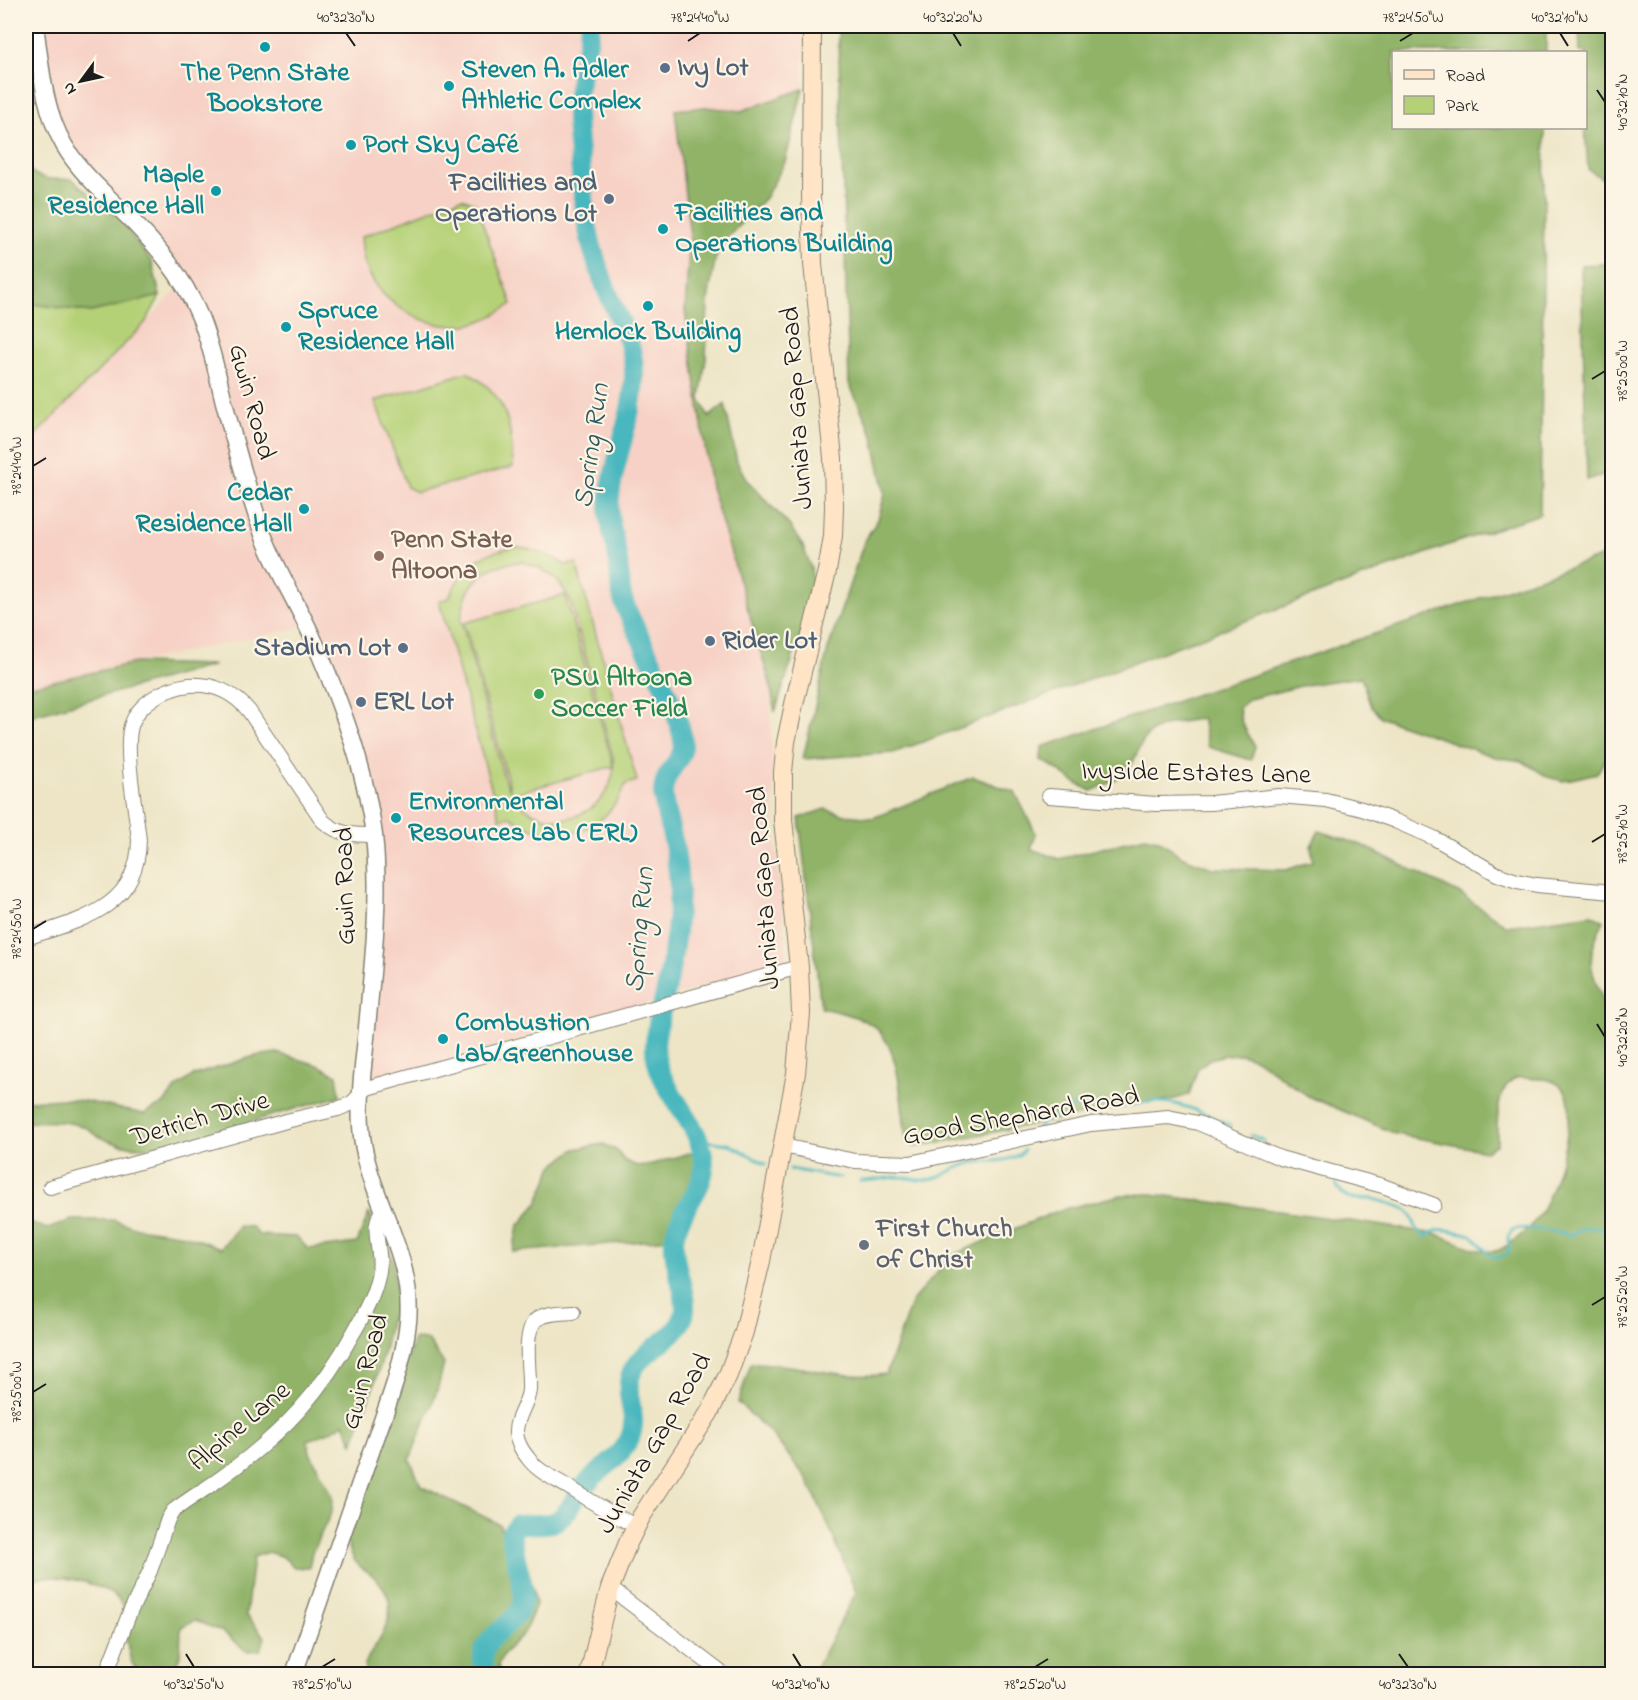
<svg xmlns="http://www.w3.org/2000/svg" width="1638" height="1700" viewBox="0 0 1638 1700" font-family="'Indie Flower',sans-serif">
	<rect width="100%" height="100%" fill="#fcf5e5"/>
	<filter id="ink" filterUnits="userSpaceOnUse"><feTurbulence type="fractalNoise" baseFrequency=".0167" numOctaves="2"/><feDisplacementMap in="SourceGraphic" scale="12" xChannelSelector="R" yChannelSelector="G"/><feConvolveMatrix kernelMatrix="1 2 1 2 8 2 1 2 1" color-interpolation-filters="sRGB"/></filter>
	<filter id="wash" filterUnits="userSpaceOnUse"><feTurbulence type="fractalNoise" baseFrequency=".008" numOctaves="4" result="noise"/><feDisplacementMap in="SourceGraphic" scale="24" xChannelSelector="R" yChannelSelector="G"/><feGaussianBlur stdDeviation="1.35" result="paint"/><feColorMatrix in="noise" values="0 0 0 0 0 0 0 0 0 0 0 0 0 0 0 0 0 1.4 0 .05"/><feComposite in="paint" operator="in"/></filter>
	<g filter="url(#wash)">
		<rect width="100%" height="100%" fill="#ede5c6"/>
		<path fill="#f7d1c6" d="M41,26h763l-1,63 -62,22 -36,-4 -30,3 15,126 -5,75 26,176 59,196 5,160 11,105 -1,12 -7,6 -407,116 -3,-7 10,-244 -67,-206 -279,60 -6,-19v-221l160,-164 -102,-116 -28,-50z"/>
		<path fill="#b5d177" stroke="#68764a" stroke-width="1.5" fill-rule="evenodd" d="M462,198l13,5 37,101c-14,10 -29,18 -46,21 -43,5 -90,-23 -102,-65 -2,-8 -2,-16 -3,-23z
			M160,296l-15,27 -119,122v-142l65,9z
			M467,372c41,23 44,52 46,95l-96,25 -10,-5 -32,-86z
			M516,547c19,2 33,7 49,18l11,-2 61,218 -11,3c-23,52 -69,65 -116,32l-10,3 -61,-218 10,-3c14,-33 31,-46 67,-51zM522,562c25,6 39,18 49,41l43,158 -1,4 -48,-170 -101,28 47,169 -7,-14 -43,-158c3,-37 24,-57 61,-58zM614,766c-4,54 -71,72 -102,28z"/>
		<path fill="#90b368" stroke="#566842" stroke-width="1.5" d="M838,26h708v26h-152v76h151l-5,386 -89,30 -558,209 -90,6 25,-110 37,-110 13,-19 7,-27 -12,-57 -24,-53z
			M1579,26h19l14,7v138l-11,7 -13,-9 -3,-41 1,-76h-6z
			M803,89l-18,73 -20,36 -41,43 -9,19 -7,40 -2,59 -6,40 9,18 16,-13 12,58 10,18 42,45 14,21 8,22 2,21 -4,19 -34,104 -5,-29 -59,-196 -26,-176 5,-75 -15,-126 30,-3 36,4z
			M26,167c16,15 24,12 46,12l48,41 32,42 8,34 -69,16 -65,-9z
			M1604,264l8,4v46l-5,47 4,29 1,1v81l-25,8 -6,-215z
			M1612,553v197l-15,23 -34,8 -15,-4 -26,-16 -27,-4 -113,-39 -11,-11 -10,-30 -56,8 -56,14 -10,9 2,13 14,26 -4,13 -43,-13 -6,-29c-13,3 -29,4 -41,9 -23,9 -21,27 -33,43 -9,11 -24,15 -36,21 -21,-7 -31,-22 -51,-31l1,-13z
			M135,663l80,2 -189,52v-30z
			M973,777l42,15 21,42 -5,15 28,10 86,-22 14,3 22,16 31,12 74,2 27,-9 -2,-15 8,-15 43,14 98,49 47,32 85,-12 12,7c-22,39 -12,52 4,90h4v663h-788l-9,-4 41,-78 -29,-70 -20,-43 -37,-47 -32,-29 13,-40c45,-1 90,18 135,11l26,-73 40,-46 108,-45 61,-15 30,-1c93,12 186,24 279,39 21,3 54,27 73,15 10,-6 23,-17 31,-26 17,-17 45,-107 32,-129 -6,-10 -14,-14 -26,-14 -7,0 -16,-2 -23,-1 -22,7 -20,48 -20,66l-11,7 -90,-17 -88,-38 -52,-37 -15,-5 -16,1 -15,4 -12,9 -9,27 -14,4 -30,4 -229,44 -9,-5c-7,-33 -4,-86 -29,-112 -13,-13 -39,-18 -57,-22l-22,-190 26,-9 20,6 28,3z
			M277,1053l41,12 19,10 3,21 -178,51c-22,1 -45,0 -64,-11 -6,-3 -10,-9 -16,-10 -17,-5 -39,-5 -56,-3v-22l37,-2 22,2 59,13 19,-10 13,-16 18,-13 61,-19z
			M603,1144l13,6 9,11 12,5 15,-2 41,-12 8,12c-6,30 -10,52 -31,75l-157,13 5,-26 19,-22 16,-38 22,-17z
			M369,1213l16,26 8,21 3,43 -6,19 -9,42 -28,80 -9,-21 -15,9 -21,8 2,13 23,43 -1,15 -20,41 -3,16 -15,-1 -11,-10 -15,-5 -15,5 -7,58 19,22 -4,13 -15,1 -23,-19 -28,-12 -14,7 -1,28 -5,13c-46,16 -45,-4 -50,-43 -1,-6 0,-14 -2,-19 -10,-23 -77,-37 -97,-24v-360l22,7 23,-9h43l23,8 48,7 36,13 18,-22 13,1 7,8 38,2 11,12 49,-6z
			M414,1339l14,1 16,24 -7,27 -27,68 11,27 78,38 31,52 6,29 -12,28 -20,20 -6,12 2,9h-134l-2,-10c17,-28 42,-57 11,-86 -5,-6 -13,-9 -18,-14 -6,-7 -8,-18 -12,-26z"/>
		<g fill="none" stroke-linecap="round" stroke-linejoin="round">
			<path stroke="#48b7be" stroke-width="3" d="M1037,1129c22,-28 54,-24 86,-23 8,0 15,-3 23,-4 29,-3 59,11 84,23
				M1251,1135l13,6
				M698,1140l31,4 37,20
				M790,1169l50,9
				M860,1181c15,0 23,-3 36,-4 11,-1 22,5 32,3 16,-3 28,-14 43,-17 16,-3 42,1 53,-13
				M1336,1184c12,24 26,10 45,17 9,3 26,6 30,14 6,12 2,14 15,22 11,-10 18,-8 31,-5 4,1 11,1 14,3 12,7 19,35 38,16v-16l3,-5c13,-5 45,2 59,5l13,-7 14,-1 14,10"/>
			<path stroke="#48b7be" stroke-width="20" d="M485,1674c-14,-42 34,-43 38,-75 2,-16 -11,-48 -12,-66l7,-9c14,-1 28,3 40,-4 12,-8 16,-22 25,-33 17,-19 49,-34 50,-63 1,-20 -11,-34 1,-56 12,-20 43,-29 50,-53 6,-20 -15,-54 -9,-81 5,-24 28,-44 29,-67 1,-44 -50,-78 -49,-121 1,-22 9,-44 13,-65 6,-29 10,-60 11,-90 0,-13 -2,-28 -4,-41 -3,-19 -11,-37 -12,-56 0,-25 22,-33 20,-52 -3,-29 -31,-80 -44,-107 -7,-14 -16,-29 -18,-45 -2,-14 -2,-28 -5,-41 -3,-14 -7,-27 -7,-41 2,-46 26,-91 25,-138 -1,-29 -16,-51 -26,-77 -8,-20 -16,-42 -20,-63 -4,-19 -5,-39 -7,-58 -2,-24 -7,-49 -4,-74 2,-24 11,-48 13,-72"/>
		</g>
	</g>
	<g filter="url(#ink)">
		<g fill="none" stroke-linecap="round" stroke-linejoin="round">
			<g stroke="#848071" stroke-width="16">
				<path id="minor" d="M1049,796l107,8 55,-1 68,-7 47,4 36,9 33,12 39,17 63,36 20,7 20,4 75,7
					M26,938c54,-18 112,-29 113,-98 -3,-29 -15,-89 -8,-114 7,-24 35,-38 58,-41 24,-2 45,8 60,26l74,110c16,14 30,14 51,14
					M783,1146l72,15 55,2 181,-39 77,-7 30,6 82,35 103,28 51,19
					M50,1187l236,-66 52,-12 14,-6 15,-15 432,-121
					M573,1312c-11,1 -31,0 -39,10 -11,15 -4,49 -5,68 -1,14 -14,28 -13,43 1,9 6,18 12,25 9,13 27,21 40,29 23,14 44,28 68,39
					M610,1588l113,86
					M106,1674l24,-62 20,-41 18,-52 5,-8c18,-14 38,-25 56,-39 57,-42 92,-80 126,-142 10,-17 21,-39 24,-59 4,-20 -11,-46 5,-60"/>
			</g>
			<g stroke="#848071" stroke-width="19">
				<path id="tertiary" d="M35,26c6,40 8,82 29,119 15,26 37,45 58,66 32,31 61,64 78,106 11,27 17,56 24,85 12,45 24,91 40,135 14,36 35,69 50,104 26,59 52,129 60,194 7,65 -2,137 -8,203 -3,29 -7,59 -5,88 4,69 54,125 47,196 -5,49 -26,97 -42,144 -24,69 -48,139 -72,208"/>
			</g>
			<g stroke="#848071" stroke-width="20">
				<path id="secondary" d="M589,1674l21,-86 18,-45 13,-26 68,-104 19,-38 16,-43 17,-71 35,-188 5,-60 -2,-46 -16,-147v-48l3,-30 8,-38 33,-133 6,-35 1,-29 -1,-49 -20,-194 -2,-69 1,-169"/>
			</g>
			<use href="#minor" stroke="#fff" stroke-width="14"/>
			<use href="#tertiary" stroke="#fff" stroke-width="16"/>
			<use href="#secondary" stroke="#ffe4c6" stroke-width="18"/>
		</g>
	</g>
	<path fill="none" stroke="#1c1c1c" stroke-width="2" d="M346,33l9,13M953,33l8,13M1560,33l8,13M688,41l12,-8M1400,41l13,-8M1597,90l8,12M1592,379l13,-8M33,466l13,-8M1592,842l13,-8M33,929l13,-8M1597,1024l8,13M1592,1305l13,-8M33,1392l13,-8M186,1654l8,13M793,1654l8,13M1399,1654l9,13M322,1667l13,-8M1035,1667l13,-8"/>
	<g fill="#0f9aa8" stroke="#fcf5e5" stroke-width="2">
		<circle cx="265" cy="47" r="6"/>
		<circle cx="449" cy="86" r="6"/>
		<circle cx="351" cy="145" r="6"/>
		<circle cx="216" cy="191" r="6"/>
		<circle cx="663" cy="229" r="6"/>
		<circle cx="648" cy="306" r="6"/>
		<circle cx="286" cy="327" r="6"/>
		<circle cx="304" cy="509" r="6"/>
		<circle cx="396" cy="818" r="6"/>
		<circle cx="443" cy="1039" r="6"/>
	</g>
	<g fill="#5c6f8a" stroke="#fcf5e5" stroke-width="2">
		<circle cx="665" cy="68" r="6"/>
		<circle cx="609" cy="199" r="6"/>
		<circle cx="710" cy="641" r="6"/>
		<circle cx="403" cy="648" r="6"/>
		<circle cx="361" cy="702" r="6"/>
	</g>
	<circle fill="#8d6e63" stroke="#fcf5e5" stroke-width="2" cx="379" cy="556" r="6"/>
	<circle fill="#2e9e5b" stroke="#fcf5e5" stroke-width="2" cx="539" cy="694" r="6"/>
	<circle fill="#6b7280" stroke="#fcf5e5" stroke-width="2" cx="864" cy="1245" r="6"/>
	<g text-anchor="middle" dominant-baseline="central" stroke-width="4.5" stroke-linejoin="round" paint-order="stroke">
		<g font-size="27" font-weight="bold" fill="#4e5e75" stroke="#fcf5e5" text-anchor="start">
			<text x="677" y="68">Ivy Lot</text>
			<text x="597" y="183" text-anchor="end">Facilities and<tspan x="597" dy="31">Operations Lot</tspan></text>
			<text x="722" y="641">Rider Lot</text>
			<text x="391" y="648" text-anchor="end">Stadium Lot</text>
			<text x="373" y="702">ERL Lot</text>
		</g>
		<g font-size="27" font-weight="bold" fill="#0d838f" stroke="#fcf5e5" text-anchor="start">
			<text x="461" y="70">Steven A. Adler<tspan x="461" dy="31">Athletic Complex</tspan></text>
			<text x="265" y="73" text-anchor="middle">The Penn State<tspan x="265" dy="31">Bookstore</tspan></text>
			<text x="363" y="145">Port Sky Café</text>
			<text x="204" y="175" text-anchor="end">Maple<tspan x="204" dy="31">Residence Hall</tspan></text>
			<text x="675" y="213">Facilities and<tspan x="675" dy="31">Operations Building</tspan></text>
			<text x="298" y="311">Spruce<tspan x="298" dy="31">Residence Hall</tspan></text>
			<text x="648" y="332" text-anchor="middle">Hemlock Building</text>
			<text x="292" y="493" text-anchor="end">Cedar<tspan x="292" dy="31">Residence Hall</tspan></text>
			<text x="408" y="802">Environmental<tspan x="408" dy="31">Resources Lab (ERL)</tspan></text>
			<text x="455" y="1023">Combustion<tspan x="455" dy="31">Lab/Greenhouse</tspan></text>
		</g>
		<g font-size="27" fill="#1c1c1c" stroke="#fcf5e5">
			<text transform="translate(251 402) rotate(75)">Gwin Road</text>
			<text transform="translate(798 408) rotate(-94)">Juniata Gap Road</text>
			<text transform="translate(1196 774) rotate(1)">Ivyside Estates Lane</text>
			<text transform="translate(346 886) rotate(-91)">Gwin Road</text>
			<text transform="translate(765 888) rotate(-94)">Juniata Gap Road</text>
			<text transform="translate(1021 1117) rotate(-10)">Good Shephard Road</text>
			<text transform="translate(200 1120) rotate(-16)">Detrich Drive</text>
			<text transform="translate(366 1372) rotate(-75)">Gwin Road</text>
			<text transform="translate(240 1427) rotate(-40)">Alpine Lane</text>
			<text transform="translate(655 1444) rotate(-60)">Juniata Gap Road</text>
		</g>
		<g font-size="27" font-weight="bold" fill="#785e54" stroke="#fcf5e5" text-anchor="start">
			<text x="391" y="540">Penn State<tspan x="391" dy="31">Altoona</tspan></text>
		</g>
		<g font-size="27" font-weight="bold" fill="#27864d" stroke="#fcf5e5" text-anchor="start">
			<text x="551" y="678">PSU Altoona<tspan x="551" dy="31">Soccer Field</tspan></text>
		</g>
		<g font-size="27" font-weight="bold" fill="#5b616d" stroke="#fcf5e5" text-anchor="start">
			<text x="876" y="1229">First Church<tspan x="876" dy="31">of Christ</tspan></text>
		</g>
		<g font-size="28" font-style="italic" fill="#2e5a5d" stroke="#fcf5e5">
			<text transform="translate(593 446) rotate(-82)">Spring Run</text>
			<text transform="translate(641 930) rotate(-85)">Spring Run</text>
		</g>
	</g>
	<rect width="1638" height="1700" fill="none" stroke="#fcf5e5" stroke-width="66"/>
	<rect x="1392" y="51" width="195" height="78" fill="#fcf5e5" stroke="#a29e95" stroke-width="1.5"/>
	<rect x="1404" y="70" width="30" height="9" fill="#ffe4c6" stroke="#a29e95" stroke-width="1.5"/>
	<text x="1446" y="81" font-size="18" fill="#1c1c1c">Road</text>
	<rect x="1404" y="96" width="30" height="18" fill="#b5d177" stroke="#a29e95" stroke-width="1.5"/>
	<text x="1446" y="111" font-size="18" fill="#1c1c1c">Park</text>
	<g transform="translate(81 81) rotate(237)" stroke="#fcf5e5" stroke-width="4.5" paint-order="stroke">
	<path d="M0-4.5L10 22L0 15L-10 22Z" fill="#1c1c1c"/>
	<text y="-9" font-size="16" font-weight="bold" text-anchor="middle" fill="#1c1c1c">N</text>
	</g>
	<rect x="33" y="33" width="1572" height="1634" fill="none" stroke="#1c1c1c" stroke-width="2"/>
	<g font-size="15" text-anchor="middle" fill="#1c1c1c">
		<text x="346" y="22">40°32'30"N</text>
		<text x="700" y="22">78°24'40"W</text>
		<text x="953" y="22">40°32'20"N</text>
		<text x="1413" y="22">78°24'50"W</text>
		<text x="1560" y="22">40°32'10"N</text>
		<text transform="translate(1622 102) rotate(-90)" y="5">40°32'10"N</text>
		<text transform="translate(1622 371) rotate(-90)" y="5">78°25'00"W</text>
		<text transform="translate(16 466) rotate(-90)" y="5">78°24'40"W</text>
		<text transform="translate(1622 834) rotate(-90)" y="5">78°25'10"W</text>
		<text transform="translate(16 929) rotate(-90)" y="5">78°24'50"W</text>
		<text transform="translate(1622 1037) rotate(-90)" y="5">40°32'20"N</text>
		<text transform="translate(1622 1297) rotate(-90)" y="5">78°25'20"W</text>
		<text transform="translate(16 1392) rotate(-90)" y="5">78°25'00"W</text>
		<text x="194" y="1689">40°32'50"N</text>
		<text x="322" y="1689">78°25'10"W</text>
		<text x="801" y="1689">40°32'40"N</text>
		<text x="1035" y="1689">78°25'20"W</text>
		<text x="1408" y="1689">40°32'30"N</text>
	</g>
</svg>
